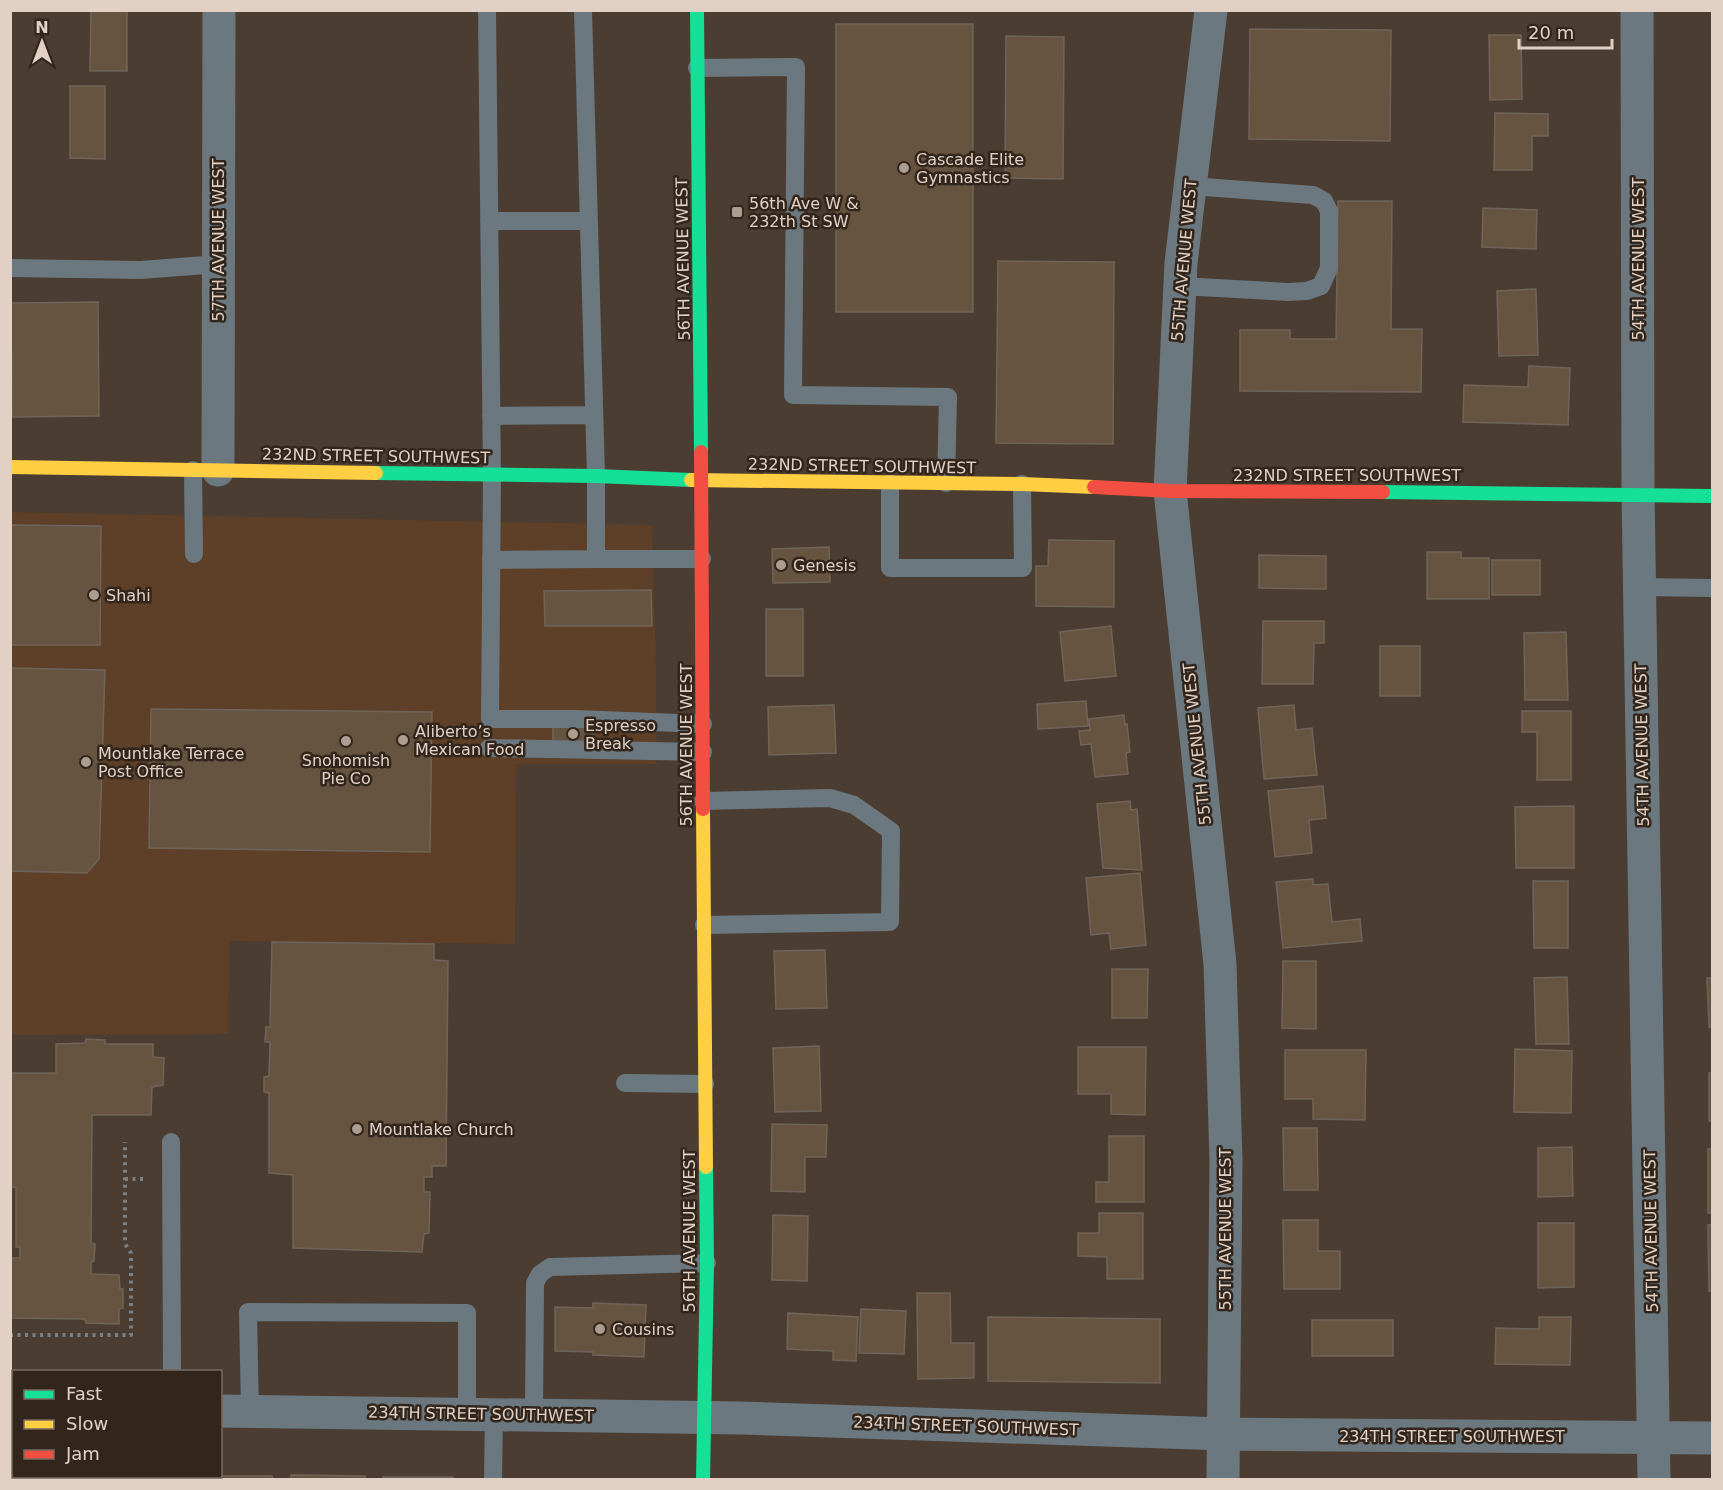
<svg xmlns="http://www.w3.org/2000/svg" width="1723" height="1490" viewBox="0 0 1723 1490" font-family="'DejaVu Sans',sans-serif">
	<rect width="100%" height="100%" fill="#4b3d31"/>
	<path fill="#5d4027" d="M11,512l641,13 4,145v94h-140l-1,180 -286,-3 -1,93 -217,1z"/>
	<path fill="#675440" stroke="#70645a" stroke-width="1.5" d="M91,10h36v61h-37z
		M836,24h137v288h-137z
		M1250,29l141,1 -1,111 -141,-2z
		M1489,35h32l1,64 -32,1z
		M1006,36l58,1 -1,142 -58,-1z
		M70,86h35v73l-35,-1z
		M1495,113l53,1v22h-16v34h-38z
		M1338,201h54l-1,128h31l-1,63 -181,-1v-61h50v9h46z
		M1483,208l54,2 -1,39 -54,-2z
		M998,261l116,1 -1,182 -117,-1z
		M1536,289l2,66 -39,1 -2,-65z
		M98,302l1,114 -87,1 -1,-114z
		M1529,366l41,2 -2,57 -105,-3 1,-37 64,2z
		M10,525l91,1 -1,119h-90z
		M1049,540l65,1v66l-78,-1v-40h12z
		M829,547l1,35 -57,1 -1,-34z
		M1427,552h34v6h28v41h-62z
		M1259,555l67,1v33l-67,-1z
		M1492,560h48v35h-48z
		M651,590l1,36h-107l-1,-35z
		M766,609h37v67h-37z
		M1263,621h61v22h-10l-1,41h-51z
		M1111,626l5,50 -51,5 -5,-49z
		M1566,632l2,68h-43l-1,-67z
		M1380,646h40v50h-40z
		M10,668l95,2 -6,189 -12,14 -77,-2z
		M1086,701l2,25 -50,3 -1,-25z
		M834,705l2,48 -67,2 -1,-48z
		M1294,705l2,25 16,-2 5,47 -53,4 -6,-71z
		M151,709l281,3 -2,140 -281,-4z
		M1522,711h49v69h-34v-48h-15z
		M1124,715l1,10 2,-1 3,28 -4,1 2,21 -33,3 -4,-33 -10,1 -2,-14 11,-1 -1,-11z
		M593,725v16l-40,1v-16z
		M1323,786l3,32 -17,2 3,33 -37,4 -7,-66z
		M1130,801l1,9 6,-1 5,61 -39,-2 -6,-64z
		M1574,806v62h-58l-1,-61z
		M1140,873l6,72 -35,4 -2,-16 -18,2 -5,-57z
		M1313,879v6l15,-1 4,38 28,-3 2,22 -79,7 -7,-66z
		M1533,881h35v67h-34z
		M272,942l162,2v16l14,1 -2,205h-14v11h-8v15h6l-1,41 -5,1 -2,18 -129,-4v-73l-24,-2v-80l-5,-1v-15l5,-1 1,-34h-5l1,-15h4z
		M825,950l2,58 -51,1 -2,-58z
		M1283,961h33v68l-34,-1z
		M1112,969h36l-1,49h-35z
		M1567,977l2,67h-33l-2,-66z
		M1707,978h5v49h-3z
		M86,1039l19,1v4h48v13l11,1 -1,27 -11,2 -1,28h-59l-1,128 4,1 -1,17 -3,1v12l28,1 1,14h3v19l-4,1v15l-33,-1 -1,-4 -75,-1v-60h10v-11h-4v-60h-6v-114h46v-29l29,-1z
		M819,1046l2,65 -46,1 -2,-64z
		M1078,1047h68l-1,68 -34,-1v-20h-33z
		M1515,1049l57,2 -1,62 -57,-1z
		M1285,1050h81l-1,70 -52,-1v-20h-28z
		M1709,1073h3v48h-3z
		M772,1124l55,1 -1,32h-21v35l-34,-1z
		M1283,1128h34l1,62h-34z
		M1109,1136h35v66h-48v-20h13z
		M1572,1147l1,49 -35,1v-49z
		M1708,1149h4v64h-4z
		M1099,1213h44v66h-36v-22l-29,-1v-23h21z
		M773,1215l35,1 -1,65 -35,-1z
		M1283,1220h35v31h22v38h-56z
		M1538,1223h36v64l-36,1z
		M1708,1225h4v66h-3z
		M917,1293h33l1,50h23v35l-56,1z
		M593,1303l53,2 -2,52 -51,-2v-3l-38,-1v-44l38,1z
		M861,1309l45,2 -2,43 -45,-1z
		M788,1313l70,4 -2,44 -23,-1v-9l-46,-2z
		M988,1317l172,2v64l-172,-2z
		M1539,1317h32l-1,48 -75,-1 1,-36 43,1z
		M1312,1320h81v36h-81z
		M10,1468h4v8h66v4h-70z
		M291,1475l74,1v4h-74z
		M100,1476h87v4h-87z
		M206,1476h66v4h-66z
		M383,1477h70v3h-70z"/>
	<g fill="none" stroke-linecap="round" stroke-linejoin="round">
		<path stroke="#797f83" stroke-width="4" stroke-dasharray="3 4.5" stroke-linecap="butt" d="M125,1179h21
			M10,1335h121v-82l-6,-9v-102"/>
		<path stroke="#6b7880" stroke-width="18" d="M487,10l5,465 -2,244h86l127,5
			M697,68l99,-1 -3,328 155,2 -2,86
			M489,221h99
			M10,268l131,2 77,-6
			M1180,286l108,6 19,-1 14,-5 8,-18v-57l-5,-10 -11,-6 -123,-9
			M491,416l102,-1
			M193,470l1,84
			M890,483v85h133l-1,-84
			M596,559h106
			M491,560l105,-1v-83l-13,-466
			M1640,587l72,1
			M489,748l214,4
			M703,801l127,-3 24,7 37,26 -1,91 -186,3
			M625,1083l80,1
			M171,1142l1,230
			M250,1411l-2,-99 219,1v101
			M534,1415l1,-132 5,-9 10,-7 157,-4
			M493,1480l1,-66"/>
		<path stroke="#6b7880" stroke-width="33" d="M1211,10l-30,253 -11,228 50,473 6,196 -3,320
			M1637,10l1,484 16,986
			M218,470l1,-460
			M10,1408h4
			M220,1411l521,7 483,16 488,4"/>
		<path stroke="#16e098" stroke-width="14" d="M697,10l4,442
			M376,473l220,3 95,4
			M1383,492l329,4
			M703,1480l4,-217 -1,-96"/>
		<path stroke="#ffcf43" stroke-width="14" d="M10,467l366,6
			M691,480l331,4 72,3
			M703,809l3,358"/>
		<path stroke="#f24e42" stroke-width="14" d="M701,452l2,357
			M1094,487l76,4 213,1"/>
	</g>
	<g fill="#ac9d90" stroke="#32261c" stroke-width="2">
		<circle cx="904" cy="168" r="6"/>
		<rect x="731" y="206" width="12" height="12" rx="3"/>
		<circle cx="781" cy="565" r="6"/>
		<circle cx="94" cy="595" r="6"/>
		<circle cx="573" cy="734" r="6"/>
		<circle cx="403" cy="740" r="6"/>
		<circle cx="346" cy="741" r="6"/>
		<circle cx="86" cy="762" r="6"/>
		<circle cx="357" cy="1129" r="6"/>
		<circle cx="600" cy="1329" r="6"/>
	</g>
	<g text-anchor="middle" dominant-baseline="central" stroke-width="5" stroke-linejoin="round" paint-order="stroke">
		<g font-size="16" fill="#e1d0c3" stroke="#32261c" text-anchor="start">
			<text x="916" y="159">Cascade Elite<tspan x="916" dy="18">Gymnastics</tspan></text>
			<text x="749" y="203">56th Ave W &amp;<tspan x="749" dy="18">232th St SW</tspan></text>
			<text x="793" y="565">Genesis</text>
			<text x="106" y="595">Shahi</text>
			<text x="585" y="725">Espresso<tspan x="585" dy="18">Break</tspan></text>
			<text x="415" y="731">Aliberto’s<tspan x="415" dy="18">Mexican Food</tspan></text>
			<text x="98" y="753">Mountlake Terrace<tspan x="98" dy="18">Post Office</tspan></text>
			<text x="346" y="760" text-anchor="middle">Snohomish<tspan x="346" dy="18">Pie Co</tspan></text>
			<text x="369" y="1129">Mountlake Church</text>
			<text x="612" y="1329">Cousins</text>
		</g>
		<g font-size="16" fill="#e1d0c3" stroke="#32261c">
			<text transform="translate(218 240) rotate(-90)">57TH AVENUE WEST</text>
			<text transform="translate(683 259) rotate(-91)">56TH AVENUE WEST</text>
			<text transform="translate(1638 259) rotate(-90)">54TH AVENUE WEST</text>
			<text transform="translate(1184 260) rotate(-85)">55TH AVENUE WEST</text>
			<text transform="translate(376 456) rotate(1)">232ND STREET SOUTHWEST</text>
			<text transform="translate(862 466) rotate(1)">232ND STREET SOUTHWEST</text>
			<text x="1347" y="475">232ND STREET SOUTHWEST</text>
			<text transform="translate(1197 744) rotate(-96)">55TH AVENUE WEST</text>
			<text transform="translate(686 745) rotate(-90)">56TH AVENUE WEST</text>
			<text transform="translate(1642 745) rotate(-91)">54TH AVENUE WEST</text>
			<text transform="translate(1225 1229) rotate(-90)">55TH AVENUE WEST</text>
			<text transform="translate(689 1231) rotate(-90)">56TH AVENUE WEST</text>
			<text transform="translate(1651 1231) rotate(-91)">54TH AVENUE WEST</text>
			<text transform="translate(481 1414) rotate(1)">234TH STREET SOUTHWEST</text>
			<text transform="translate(966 1426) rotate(2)">234TH STREET SOUTHWEST</text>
			<text x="1452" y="1436">234TH STREET SOUTHWEST</text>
		</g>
	</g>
	<rect width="1723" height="1490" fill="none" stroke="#e1d0c3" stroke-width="24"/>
	<rect x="12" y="1370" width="210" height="108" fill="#32261c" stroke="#786a5f" stroke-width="1.5"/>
	<rect x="24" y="1390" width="30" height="9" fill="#16e098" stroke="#786a5f" stroke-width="1.5"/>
	<text x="66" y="1400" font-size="18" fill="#e1d0c3">Fast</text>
	<rect x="24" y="1420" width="30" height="9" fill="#ffcf43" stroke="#786a5f" stroke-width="1.5"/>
	<text x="66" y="1430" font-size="18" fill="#e1d0c3">Slow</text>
	<rect x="24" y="1450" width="30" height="9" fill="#f24e42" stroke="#786a5f" stroke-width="1.5"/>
	<text x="66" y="1460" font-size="18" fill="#e1d0c3">Jam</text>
	<g transform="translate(42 42)" stroke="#32261c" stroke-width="4.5" paint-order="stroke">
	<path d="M0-4.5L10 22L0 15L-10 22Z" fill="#e1d0c3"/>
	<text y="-9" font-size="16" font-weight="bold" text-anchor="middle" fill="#e1d0c3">N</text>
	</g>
	<path d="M1519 39v9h93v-9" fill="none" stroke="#e1d0c3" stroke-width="3"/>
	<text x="1528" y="39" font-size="18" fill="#e1d0c3" stroke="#32261c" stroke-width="4.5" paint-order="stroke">20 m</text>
</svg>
